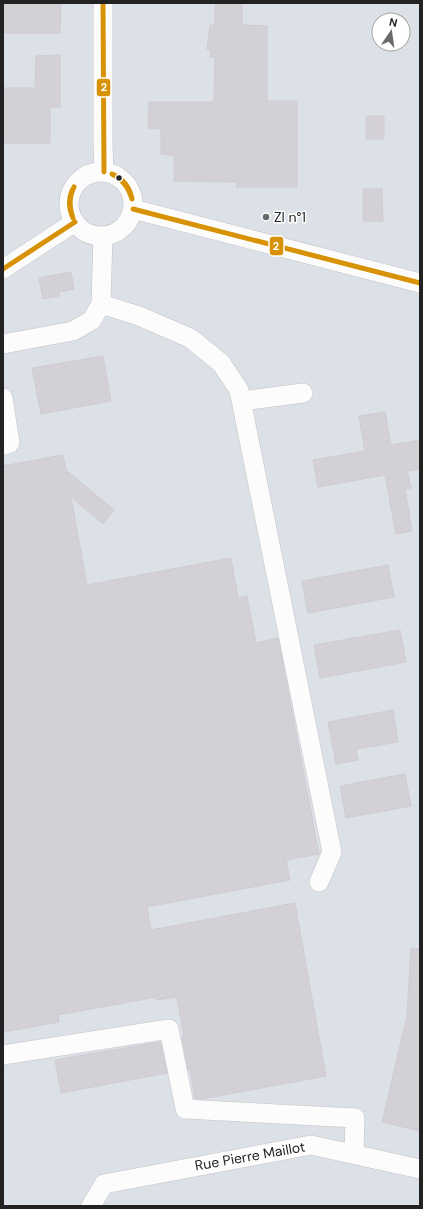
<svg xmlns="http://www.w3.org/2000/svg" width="423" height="1209" viewBox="0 0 423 1209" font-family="'DM Sans',sans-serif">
	<rect width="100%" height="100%" fill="#eeeaf0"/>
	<path fill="#dbe1e6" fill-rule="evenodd" d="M3,3h417v1203h-417zM379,20h24v24h-24z"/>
	<path fill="#d3d0d6" stroke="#d0cbd3" d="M3,3h58l-1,30h-57z
		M215,3h27v22l25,1v75h30v86h-60l-1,-5 -62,-1v-26l-13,-1v-25l-13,-1 1,-26h65l1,-45h-5v-8h-3l3,-24h5z
		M60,55v52h-10v36h-47v-55h32l1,-32z
		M366,116h18v23h-18z
		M363,189h19l1,32h-20z
		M71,272l3,17 -15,3v4l-16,3 -4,-21z
		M103,356l8,45 -70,13 -9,-46z
		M385,412l6,33 29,-5v29l-13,2 4,17 -6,1 7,42 -16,3 -11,-59 -67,12 -5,-27 52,-9 -6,-35z
		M63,455l3,15 48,40 -11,14 -32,-27 16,88 144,-27 7,40 9,-2 9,47 22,-5 41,216 -33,6 4,20 -143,27 4,23 144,-27 31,173 -124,23h-7l-5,-30h-2l-6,-33h2l-7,-39 -21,3v-3l-98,18 1,7 -56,10v-566z
		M388,565l6,32 -86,16 -6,-32z
		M400,630l6,32 -86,16 -6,-33z
		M393,710l5,32 -42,7 2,11 -22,4 -8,-42z
		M405,774l6,32 -65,12 -6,-32z
		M411,948l9,1v182l-38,-9 25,-106z
		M160,1042l7,31 -106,20 -6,-33z"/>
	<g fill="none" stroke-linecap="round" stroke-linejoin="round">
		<g stroke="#c5c3c6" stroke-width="20">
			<path id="minor" d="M103,3v142l1,27
				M69 204a32 32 0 1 1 64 0a32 32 0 1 1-64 0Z
				M133,209l287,74
				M3,269l72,-47
				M101,304l38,12 51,22 31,25 18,27 93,462 -13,30
				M3,344l70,-13 19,-11 9,-16 2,-68
				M3,398l7,45 -7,2
				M242,401l61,-8
				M3,1055l166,-26 16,80 170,9 -1,36
				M91,1206l13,-22 207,-39 109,24"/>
		</g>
		<use href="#minor" stroke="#fcfcfd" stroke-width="19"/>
		<g stroke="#fff" stroke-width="8">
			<path id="bus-1" d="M103,3l1,169
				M112,174c11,4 18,14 20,25
				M112,174c11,6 16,13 20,25
				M133,209l287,74
				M73,218c-5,-11 -5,-21 1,-31
				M73,218c-4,-12 -4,-20 1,-31
				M3,269l72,-47"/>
		</g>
		<use href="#bus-1" stroke="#d79205" stroke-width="5"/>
	</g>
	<circle fill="#222" stroke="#fff" stroke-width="1.5" cx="119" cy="178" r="3.5"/>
	<circle fill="#69686a" stroke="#fff" stroke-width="1.5" cx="266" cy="217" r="4"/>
	<g text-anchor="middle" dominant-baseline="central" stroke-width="3" stroke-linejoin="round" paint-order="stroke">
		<g font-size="14" fill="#222" stroke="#fff" text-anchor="start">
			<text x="274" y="217">ZI n°1</text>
		</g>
		<g font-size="14" fill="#222" stroke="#fff">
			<text transform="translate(250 1156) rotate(-10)">Rue Pierre Maillot</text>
		</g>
	</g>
	<g stroke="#fff" stroke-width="1.5">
		<rect x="96" y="78" width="15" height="19" rx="4" fill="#d79205"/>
		<rect x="269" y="236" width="15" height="20" rx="4" fill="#d79205"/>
	</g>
	<g font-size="11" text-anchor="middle" font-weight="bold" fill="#fff">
		<text x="104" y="91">2</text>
		<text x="276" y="250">2</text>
	</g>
	<rect width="423" height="1209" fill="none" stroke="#222222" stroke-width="8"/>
	<g transform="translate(391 32) rotate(13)"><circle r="19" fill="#ffffff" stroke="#a7a7a7"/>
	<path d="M0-3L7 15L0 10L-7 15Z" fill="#69686a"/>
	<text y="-6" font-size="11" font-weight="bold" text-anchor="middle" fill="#222222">N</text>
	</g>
</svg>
